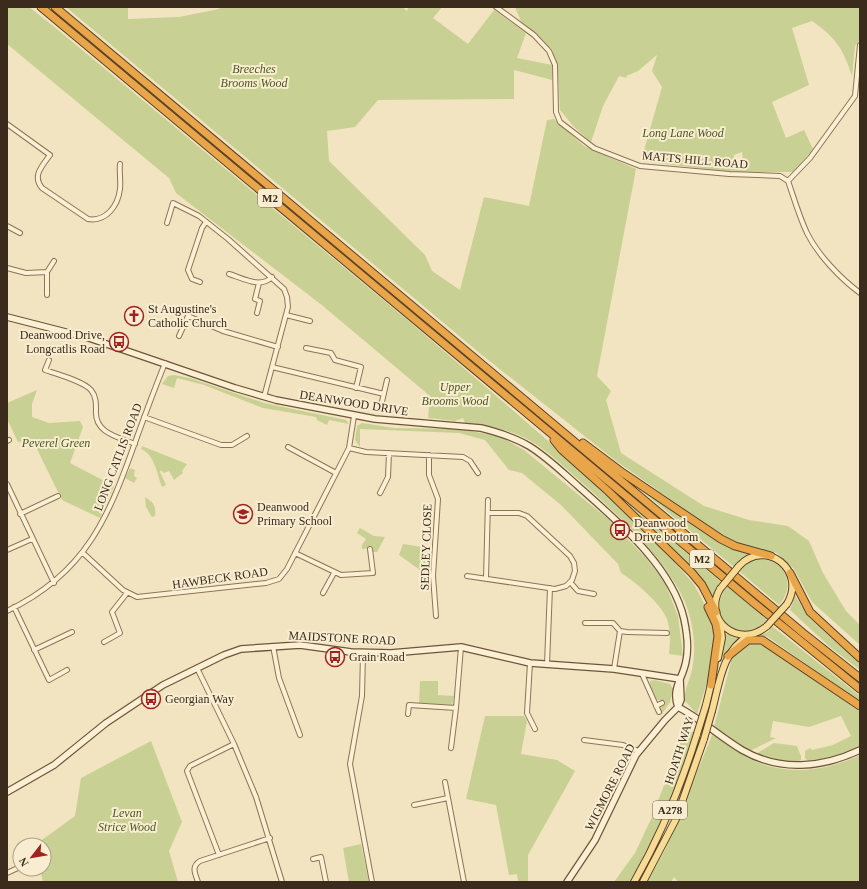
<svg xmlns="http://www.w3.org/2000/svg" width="867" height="889" viewBox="0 0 867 889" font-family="Georgia,serif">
	<rect width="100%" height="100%" fill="#f2e4c0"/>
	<path fill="#c8d193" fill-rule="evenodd" d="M7,7h22l23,18 359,298 105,90 54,47 104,102 19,21 9,16 15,35 -11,52 -9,28 -12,-13c-1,-12 5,-21 7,-32 4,-17 2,-35 -2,-52 -12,-49 -74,-104 -111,-137 -16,-14 -31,-29 -50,-40 -19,-11 -43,-14 -64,-17l-2,-5 -8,3 -27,-3 2,-22 -107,-90 -147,-113 -7,-15 -162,-134z
		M66,7h62v12l51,-2 40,-8 1,-2h182l5,4 2,-4h33l-9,11 35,26 26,-34 32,23 -9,25 35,7v15l-38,-10v29l-136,1 -23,27 -28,4 2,30 96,94 7,16 28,19 24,-93 45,9 18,-86 7,-1 30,27 52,23 -39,207 14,15 -5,9 15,53 83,53 45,14 39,6 21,15 14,32 23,38 14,14v20l-48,-43 -18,-33 -17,-16 -45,-11 -116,-81 -134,-106z
		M515,7h345v32l-5,7 -3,30c-9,-28 -16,-38 -40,-55l-20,7 17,57 -37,17 14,36 18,-8 9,19 -19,23h-64l-89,-11 21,-74 -10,-16 5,-16 -19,16 -12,5 1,2 -8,-2 -16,30 -12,36 -17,-15 -14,-17 -2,-37 -6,-24 -29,-23zM742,152l1,11 -4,1 -2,-5h-3v-4z
		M174,375l16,3 74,25 82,17 3,4 -20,-4 -2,5 -10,-5 -1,-3 -53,-9 -59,-23 -27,-7 -3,10 -12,-4 6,-8z
		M37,390l-5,14v13l17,6 31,-2 3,6 -13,36 44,23 -14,32 -38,-18 -30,-61 -14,3 -11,-23v-16z
		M362,423l32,5 63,1 42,7 25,14 84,69 37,38 20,26 13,33 5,40 -14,-2c1,-12 2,-23 -2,-35 -6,-15 -32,-38 -46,-46l-3,-9 -56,-58 -40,-33 -13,-3 -24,-30 -26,-7 -99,-4v18l-5,-7 2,-14z
		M142,446l45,18 -5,7 1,2 -9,7 -5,-9 -5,2 -3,-3 -1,2 6,13 -4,2c-5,-13 -7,-32 -21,-38z
		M130,468l5,2 -1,6 3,2 -3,5 -9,-5z
		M624,476l76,53 51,24 -10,6 -7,8z
		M145,497c9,6 11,8 10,19l-3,1 -6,-10z
		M622,499l99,83 -10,18 -7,-13z
		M360,528l14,8 11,1 -8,15h-4v-4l-11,1v-4l4,-6 -9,-6z
		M403,544l25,4 -1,27 -28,-20z
		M758,559c27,0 39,25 21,46l-40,-34 11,-10z
		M727,586l40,34c-23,28 -65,2 -40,-34z
		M795,595l13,22 52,46v7l-29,-22 -41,-38z
		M772,626l88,70v6l-92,-65 -8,-2 8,-3z
		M724,632l14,7 -8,8 -9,15 -2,-1z
		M749,641l15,2 96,69v34l-17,9 -30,7 -5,-1 -3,-3v-7l5,-3 2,2 21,-5 18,-9 -10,-20 -32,11 -36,-6 -3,16 6,1 -26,13 -16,-8 -20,-16 18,-69 5,-7z
		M654,680l16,4 3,5 -3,13 -8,12 -2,-5 4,-5 -1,-4h-6l-7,-14v-5z
		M420,681h18v14l16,1 -2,9 -33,-2z
		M485,716h39l3,5 -6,33 36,6 18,11 -47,84v27h-10l-1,-8 -8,1 -13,-70 -30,-6z
		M685,731l9,1c-17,52 -36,103 -65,150h-15l21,-29 16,-34z
		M713,733c12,9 24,19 37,26 36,18 76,12 110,-4v127h-182l-4,-5 -3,5h-24l19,-34z
		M151,741l31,81 -13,29 9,31h-135l-3,-13h4v-24h-9l40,-29 6,-38z
		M774,743l23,3 4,10v4c-8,8 -36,-3 -45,-6z
		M361,844l8,38h-20l-6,-34z"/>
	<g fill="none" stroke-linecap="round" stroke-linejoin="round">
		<g stroke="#8c7456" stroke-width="6">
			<path id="street" d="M496,7l38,28 15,16 6,14 1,47 4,10 34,26 46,18 89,8 51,2 8,5
				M7,124l43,31c-8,11 -18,21 -8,33l46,31c18,3 30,-13 32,-30 1,-9 -1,-17 0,-25
				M788,181l22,-23 45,-62 5,-51
				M788,181c6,17 11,35 19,52 11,22 33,45 53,60
				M167,223l6,-20 26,13 29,23 56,50 3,8 1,10 -24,90
				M7,226l13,7
				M7,268l19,5 21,-1
				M229,274c14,4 31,15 43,3
				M200,282l-8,-3 -4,-9 14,-42 4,-6
				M47,295v-23l7,-11
				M257,313l3,-12 -5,-2 4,-16
				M286,315l24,6
				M179,336l9,-20 35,15 55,16
				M306,348l25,5 4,7 26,7 -5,21
				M49,360l-4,10c12,4 38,11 46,20 5,6 5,13 5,20 -2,23 22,27 39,34
				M272,367l112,27
				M387,380l-6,26 22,5
				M144,417l77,28h11l15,-9
				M7,441l2,-1
				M288,447l48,26
				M349,448l17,4 97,5 7,4 8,12
				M429,455v20l9,24 -5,77 3,40
				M7,484l47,99
				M380,493l8,-16 1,-24
				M20,514l38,-18
				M7,550l25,-11
				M83,553l40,37 14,7 129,-14 13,-4 8,-10 62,-121 5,-32
				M295,553l46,22 32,-2 -3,-24
				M467,576l88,13 11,-3 6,-6 3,-9 -1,-8 -4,-7 -43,-40 -8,-3h-31
				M486,579l2,-79
				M570,582l8,9 16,3
				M323,593l11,-20
				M14,607l35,73 18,-10
				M7,611c80,-38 102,-95 130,-174 9,-25 18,-49 28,-74
				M585,623h28l7,8 7,1 40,1
				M104,642l16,-9 -8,-21 15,-19
				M273,646l6,32 21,57
				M34,650l38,-18
				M363,653l-1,43 -12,68 22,118
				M530,663l-3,50 8,16
				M547,664l3,-76
				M197,668l37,76 22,53 26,85
				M614,669l6,-38
				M642,674l17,38
				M656,706l6,-3
				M408,714l1,-9 47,3
				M584,740l39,5 16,6
				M451,748l5,-40 5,-61
				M445,782l19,100
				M414,805l34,-7
				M219,855l-32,-84 3,-5 44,-22
				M313,859l8,-2 5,25
				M7,873l13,-6
				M198,882c-3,-9 -7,-15 2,-21l70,-23"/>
		</g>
		<g stroke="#6e553a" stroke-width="8">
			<path id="secondary" d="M7,317l82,21 146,50 41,12 99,19 106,9c16,4 33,9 48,18 18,11 33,26 49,40 39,35 94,80 106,133 3,14 5,29 2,42 -3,18 -15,27 -8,46
				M678,707c23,12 42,30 64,43 38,22 80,18 118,0
				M7,792l47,-27 52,-42 57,-38 61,-30 17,-6 59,-4 51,7 40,1 70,-6 69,16 84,6 66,10
				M567,882l28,-42 41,-85 29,-35 13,-13 3,-7 -1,-21"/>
		</g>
		<g stroke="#5a422b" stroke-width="8">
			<path id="primary" d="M739,566c27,-28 68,4 48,38
				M720,589c-18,31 19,61 47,37
				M718,658l4,-20 -2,-16
				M706,705l6,-25
				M712,711c7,-26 10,-60 36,-75
				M634,882c27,-47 47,-96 63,-148
				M643,882l33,-63 28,-80"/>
		</g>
		<g stroke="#5a422b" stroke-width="9">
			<path id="highway" d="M41,7l713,596 106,86
				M55,7l748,626 57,45
				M554,440l8,10 46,41 84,82 10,12 14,27
				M583,443l40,30 98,66 14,7 36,10
				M790,573l20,39 50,46
				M708,607l8,17 2,12 -7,49
				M728,656l20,-16h14l98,66"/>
		</g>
		<use href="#street" stroke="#fcf0d4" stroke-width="4"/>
		<use href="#secondary" stroke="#fcf0d4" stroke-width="5.5"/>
		<use href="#primary" stroke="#f8db94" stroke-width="6"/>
		<use href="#highway" stroke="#e9a549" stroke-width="7"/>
		<g stroke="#5a422b" stroke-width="8" stroke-linecap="butt">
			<path id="primary-bridge" d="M720,589l19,-23
				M767,626l20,-22
				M697,734l9,-29
				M704,739l8,-28"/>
		</g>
		<use href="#primary-bridge" stroke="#f8db94" stroke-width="6"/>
	</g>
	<defs>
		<g id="church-ring" transform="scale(1)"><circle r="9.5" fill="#f8edd0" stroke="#a12221" stroke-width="1.5"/><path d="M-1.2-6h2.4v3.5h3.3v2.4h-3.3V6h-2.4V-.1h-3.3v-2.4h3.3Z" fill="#a12221"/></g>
		<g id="bus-ring" transform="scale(1)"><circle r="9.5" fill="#f8edd0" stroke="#a12221" stroke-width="1.5"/><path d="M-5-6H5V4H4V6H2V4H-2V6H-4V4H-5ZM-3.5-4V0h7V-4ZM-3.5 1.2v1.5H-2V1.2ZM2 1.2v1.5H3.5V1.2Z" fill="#a12221"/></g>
		<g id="school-ring" transform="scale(1)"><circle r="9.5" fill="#f8edd0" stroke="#a12221" stroke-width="1.5"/><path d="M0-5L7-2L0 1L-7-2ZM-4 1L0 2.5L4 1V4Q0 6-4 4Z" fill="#a12221"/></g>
	</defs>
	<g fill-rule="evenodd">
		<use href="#church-ring" x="134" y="316"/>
		<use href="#bus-ring" x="119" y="342"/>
		<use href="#school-ring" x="243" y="514"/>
		<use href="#bus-ring" x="620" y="530"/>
		<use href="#bus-ring" x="335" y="657"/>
		<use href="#bus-ring" x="151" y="699"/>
	</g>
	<g text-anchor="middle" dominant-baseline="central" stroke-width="4" stroke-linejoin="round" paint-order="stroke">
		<g fill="#f8edd0" stroke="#746552" stroke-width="1">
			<rect x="258" y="189" width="24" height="18" rx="3"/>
			<rect x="690" y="550" width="24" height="18" rx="3"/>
			<rect x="653" y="801" width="34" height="18" rx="3"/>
		</g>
		<g font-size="11" font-weight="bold" fill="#3b2b1c">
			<text x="270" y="198">M2</text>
			<text x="702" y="559">M2</text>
			<text x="670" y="810">A278</text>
		</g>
		<g font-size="12" font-style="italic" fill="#4a5921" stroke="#f8edd0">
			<text x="254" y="69">Breeches<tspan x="254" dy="14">Brooms Wood</tspan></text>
			<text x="683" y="133">Long Lane Wood</text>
			<text x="455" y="387">Upper<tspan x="455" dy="14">Brooms Wood</tspan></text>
			<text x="56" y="443">Peverel Green</text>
			<text x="127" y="813">Levan<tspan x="127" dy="14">Strice Wood</tspan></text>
		</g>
		<g font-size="12" fill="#3b2b1c" stroke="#f8edd0">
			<text transform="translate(695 160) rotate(5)">MATTS HILL ROAD</text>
			<text transform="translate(354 403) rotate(9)">DEANWOOD DRIVE</text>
			<text transform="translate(118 457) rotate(-69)">LONG CATLIS ROAD</text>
			<text transform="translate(426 547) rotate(-88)">SEDLEY CLOSE</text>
			<text transform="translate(220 578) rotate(-8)">HAWBECK ROAD</text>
			<text transform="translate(342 638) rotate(3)">MAIDSTONE ROAD</text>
			<text transform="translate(679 751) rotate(-72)">HOATH WAY</text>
			<text transform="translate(610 787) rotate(-63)">WIGMORE ROAD</text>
		</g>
		<g font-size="12" fill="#3b2b1c" stroke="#f8edd0" text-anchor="start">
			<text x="148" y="309">St Augustine's<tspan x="148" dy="14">Catholic Church</tspan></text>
			<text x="105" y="335" text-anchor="end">Deanwood Drive,<tspan x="105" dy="14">Longcatlis Road</tspan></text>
			<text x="257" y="507">Deanwood<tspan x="257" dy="14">Primary School</tspan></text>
			<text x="634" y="523">Deanwood<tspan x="634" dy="14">Drive bottom</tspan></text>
			<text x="349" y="657">Grain Road</text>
			<text x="165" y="699">Georgian Way</text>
		</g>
	</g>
	<rect width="867" height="889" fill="none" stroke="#3b2b1c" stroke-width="16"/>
	<g transform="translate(32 857) rotate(239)"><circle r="19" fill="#f8edd0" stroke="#ac9f88"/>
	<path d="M0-3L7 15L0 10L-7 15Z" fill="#a12221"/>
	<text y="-6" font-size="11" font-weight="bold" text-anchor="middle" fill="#3b2b1c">N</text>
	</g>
</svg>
